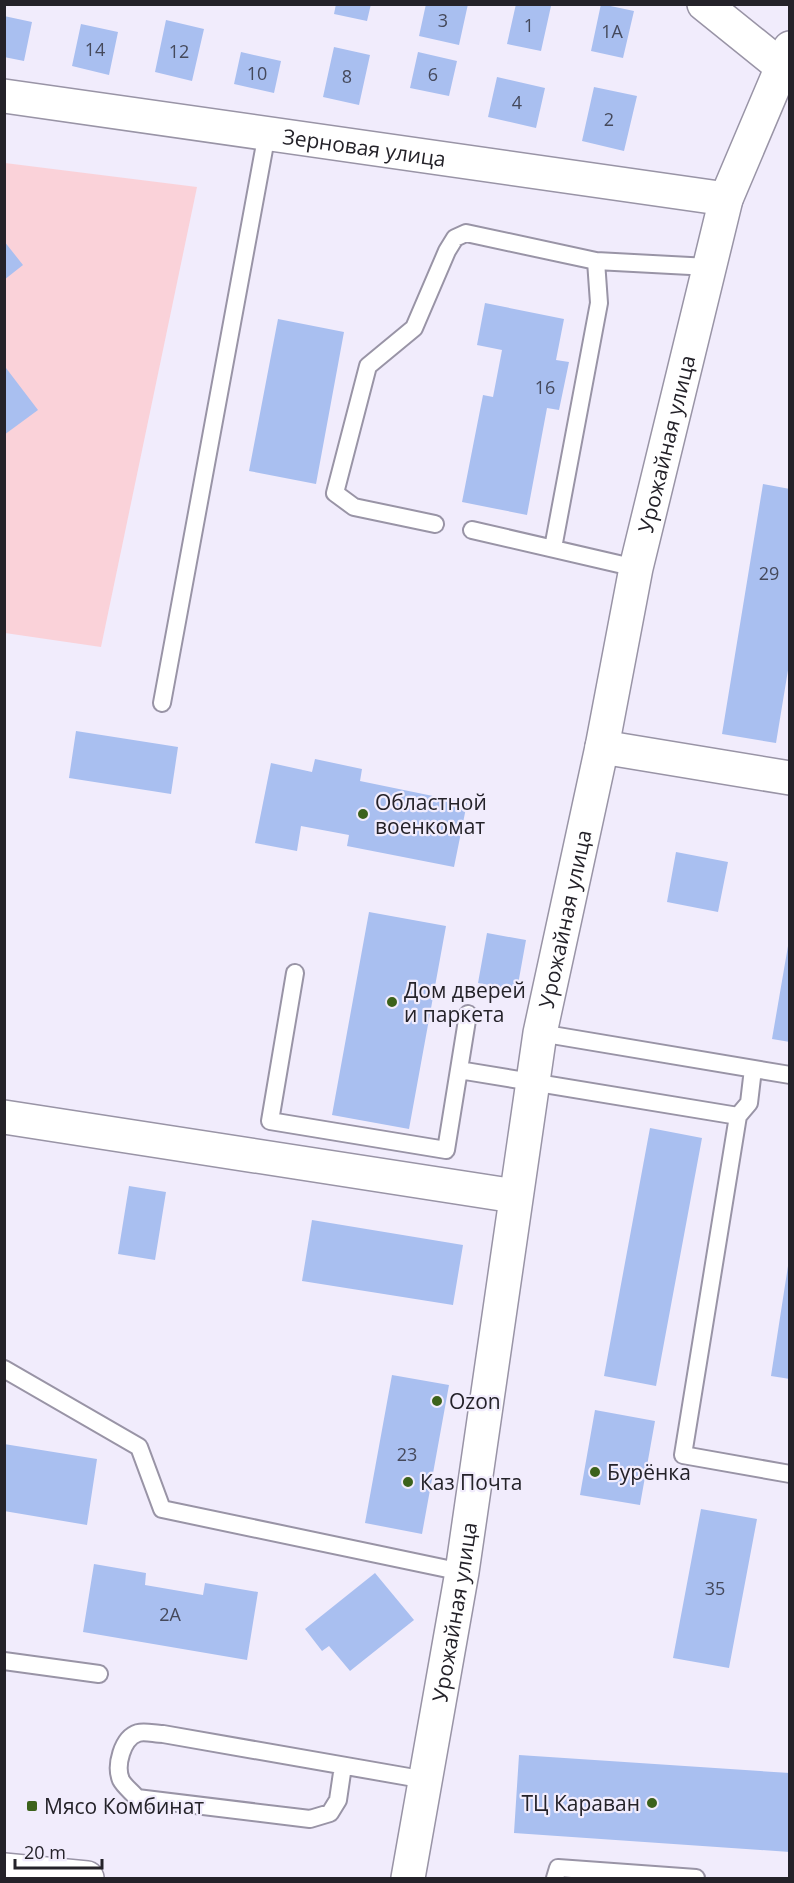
<svg xmlns="http://www.w3.org/2000/svg" width="794" height="1883" viewBox="0 0 794 1883" font-family="'Open Sans',sans-serif">
	<rect width="100%" height="100%" fill="#f1ecfc"/>
	<path fill="#fad2d9" d="M5,163l192,24 -96,460 -96,-14z"/>
	<path fill="#a9bff0" d="M336,4h35l-4,17 -33,-7z
		M426,4h42l-9,41 -40,-9z
		M516,4l35,2 -10,45 -34,-7z
		M601,4l33,7 -11,47 -32,-7z
		M4,16l28,6 -8,39 -20,-4z
		M166,20l38,9 -12,52 -37,-9z
		M81,24l37,8 -9,43 -37,-9z
		M334,47l36,8 -11,50 -36,-8z
		M241,52l40,9 -7,32 -40,-9z
		M418,52l39,9 -8,35 -39,-8z
		M497,77l48,11 -9,40 -48,-11z
		M594,87l43,9 -13,55 -42,-10z
		M4,241l19,24 -19,15z
		M485,303l79,16 -8,41 13,2 -10,48 -12,-2 -20,107 -65,-13 21,-107 10,2 9,-47 -25,-5z
		M278,319l66,13 -28,152 -67,-13z
		M6,368l32,42 -34,25v-66z
		M763,484l27,5v169l-14,85 -54,-9z
		M76,731l102,16 -7,47 -102,-16z
		M315,759l47,10 -2,12 107,22 -13,64 -107,-21 2,-11 -48,-9 -4,25 -42,-8 16,-80 41,9z
		M676,852l52,10 -10,50 -51,-10z
		M369,912l77,14 -37,203 -77,-14z
		M487,933l39,7 -9,50 -39,-7z
		M788,946h2v96l-18,-3z
		M650,1128l52,10 -46,248 -52,-10z
		M129,1186l37,6 -11,68 -37,-6z
		M312,1220l151,25 -10,60 -151,-24z
		M788,1266h2v113l-19,-3z
		M392,1375l57,10 -27,149 -57,-11z
		M595,1410l60,11 -15,84 -60,-10z
		M4,1444l93,15 -10,66 -83,-14z
		M701,1509l56,10 -28,149 -56,-10z
		M94,1564l52,9 -1,12 58,10 2,-12 53,9 -11,68 -164,-28z
		M375,1573l39,47 -64,51 -21,-25 -7,5 -17,-22z
		M519,1755l271,18v79l-276,-19z"/>
	<g fill="none" stroke-linecap="round" stroke-linejoin="round">
		<g stroke="#9994a6" stroke-width="20">
			<path id="service" d="M435,524l-81,-17 -19,-14 33,-127 46,-38 33,-77 8,-13 11,-5 130,28
				M472,530l164,38
				M553,548l46,-245 -3,-42 113,6
				M162,703l105,-570
				M295,973l-25,148 176,29 22,-136
				M540,1033l250,42
				M459,1070l279,46 -55,339 107,19
				M738,1116l11,-13 4,-34
				M4,1369l135,78 23,62 300,63
				M4,1661l95,13
				M343,1766l-5,34 -8,13 -20,6 -173,-21c-5,-6 -13,-12 -16,-18 -6,-14 1,-42 17,-47 7,-2 17,1 25,1l263,46
				M555,1878l3,-10 138,10"/>
		</g>
		<g stroke="#9994a6" stroke-width="36">
			<g id="minor">
				<path d="M704,4l77,62"/>
				<path id="s1" d="M4,96l722,103"/>
				<path d="M602,747l188,31"/>
				<path d="M4,1117l511,79"/>
				<path id="s2" d="M408,1878l54,-306 78,-539 62,-286 34,-179 90,-369 64,-151"/>
			</g>
		</g>
		<g stroke="#9994a6" stroke-width="36">
			<path id="secondary" d="M4,1870l83,8"/>
		</g>
		<use href="#service" stroke="#fff" stroke-width="16"/>
		<use href="#minor" stroke="#fff" stroke-width="33"/>
		<use href="#secondary" stroke="#fff" stroke-width="33"/>
	</g>
	<g fill="#3c621b" stroke="#f1ecfc" stroke-width="2">
		<circle cx="363" cy="814" r="6"/>
		<circle cx="392" cy="1002" r="6"/>
		<circle cx="437" cy="1401" r="6"/>
		<circle cx="595" cy="1472" r="6"/>
		<circle cx="408" cy="1482" r="6"/>
		<circle cx="652" cy="1803" r="6"/>
		<rect x="26" y="1800" width="12" height="12" rx="3"/>
	</g>
	<g text-anchor="middle" dominant-baseline="central" stroke-width="4.5" stroke-linejoin="round" paint-order="stroke">
		<g font-size="18" fill="#45495b">
			<text x="443" y="20">3</text>
			<text x="529" y="25">1</text>
			<text x="612" y="31">1А</text>
			<text x="95" y="49">14</text>
			<text x="179" y="51">12</text>
			<text x="257" y="73">10</text>
			<text x="433" y="74">6</text>
			<text x="347" y="76">8</text>
			<text x="517" y="102">4</text>
			<text x="609" y="119">2</text>
			<text x="545" y="387">16</text>
			<text x="769" y="573">29</text>
			<text x="407" y="1454">23</text>
			<text x="715" y="1588">35</text>
			<text x="170" y="1614">2А</text>
		</g>
		<g font-size="21" fill="#242229" stroke="#f1ecfc">
			<text stroke="none"><textPath href="#s1" startOffset="364">Зерновая улица</textPath></text>
			<text stroke="none"><textPath href="#s2" startOffset="1458">Урожайная улица</textPath></text>
			<text stroke="none"><textPath href="#s2" startOffset="972">Урожайная улица</textPath></text>
			<text stroke="none"><textPath href="#s2" startOffset="270">Урожайная улица</textPath></text>
		</g>
		<g font-size="21" fill="#242229" stroke="#f1ecfc" text-anchor="start">
			<text x="375" y="802">Областной<tspan x="375" dy="24">военкомат</tspan></text>
			<text x="404" y="990">Дом дверей<tspan x="404" dy="24">и паркета</tspan></text>
			<text x="449" y="1401">Ozon</text>
			<text x="607" y="1472">Бурёнка</text>
			<text x="420" y="1482">Каз Почта</text>
			<text x="640" y="1803" text-anchor="end">ТЦ Караван</text>
			<text x="44" y="1806">Мясо Комбинат</text>
		</g>
	</g>
	<rect width="794" height="1883" fill="none" stroke="#242229" stroke-width="12"/>
	<path d="M15 1859v9h87v-9" fill="none" stroke="#242229" stroke-width="3"/>
	<text x="24" y="1859" font-size="18" fill="#242229" stroke="#f1ecfc" stroke-width="4.5" paint-order="stroke">20 m</text>
</svg>
